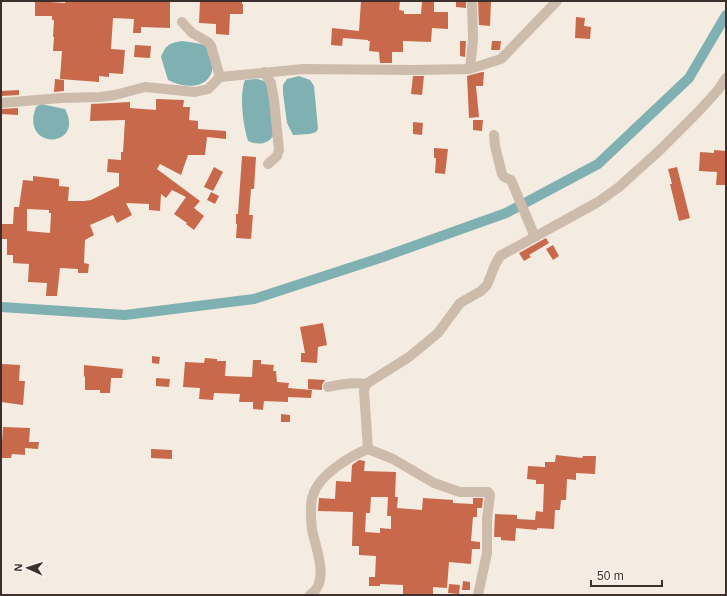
<svg xmlns="http://www.w3.org/2000/svg" width="727" height="596" viewBox="0 0 727 596" font-family="Helvetica,sans-serif">
	<rect width="100%" height="100%" fill="#f4ebe1"/>
	<path fill="#7fb0b2" d="M182,41l14,2 13,3c1,4 4,10 4,15 1,28 -25,29 -45,19l-7,-23c5,-12 8,-14 21,-16z
		M299,76l11,4 4,6 4,43 -2,3 -6,2 -17,1 -6,-12 -4,-30v-8l4,-6z
		M257,79l11,3 5,54c-5,9 -17,9 -25,5 -5,-16 -9,-46 -3,-61z
		M41,104l24,5c21,40 -46,42 -29,-2z"/>
	<g fill="none" stroke-linecap="round" stroke-linejoin="round">
		<path stroke="#7fb0b2" stroke-width="10" d="M1,307l124,8 129,-16 129,-42 123,-44 92,-49 91,-86 37,-63"/>
	</g>
	<path fill="#c8694b" fill-rule="evenodd" d="M35,1l30,2 1,-2h104v27l-29,-1v6h-8l1,-14 -21,-1 -2,31 14,1 -2,24 -14,-1v4l-10,-1v6l-39,-3 2,-28h-9l1,-14h-1l1,-17h-2v-4h-17z
		M200,1h42v3h1v10h-13l-1,21 -13,-1v-10l-17,-1z
		M361,1h39l-1,9 5,1v3h17l1,-12h12v10h14v17l-16,-1 -1,14 -28,-1v11h-11v11h-12l-1,-11 -10,-1 1,-10h-2v-1l-25,-2 -1,8 -11,-1 1,-17 27,3z
		M456,1h10v7l-10,-1z
		M478,1h13l-1,25 -11,-1z
		M576,17l9,1 -1,8 7,1 -1,12 -15,-1z
		M460,41h6l-1,16 -5,-1z
		M492,41h9l-1,9h-9z
		M135,45l16,1 -1,12 -16,-1z
		M482,72h2l-1,14h-7l3,31 -10,1 -2,-42z
		M413,76h11l-2,19 -11,-1z
		M55,79l9,1v11l-10,1z
		M19,90v5l-18,1v-5z
		M156,99l28,1 -1,7h7l-1,13 9,1v8l28,2v8l-19,-2 -2,18h-17l-7,20 -21,-11 -3,5 43,32 -6,7 10,8 -10,14 -8,-6 1,-1 -13,-9 12,-17 -14,-7 -6,8 -5,-4 -1,17 -11,-1v-6l-23,-1 6,12 -15,8 -4,-8 -23,10 4,10 -9,5 -1,23 5,1 -1,9h-10v-4l-18,-1 -3,28h-11l1,-13 -19,-1 1,-18 -16,-1v-8h-6v-16h-6v-15h12l1,-17h5l4,-27 10,1v-5l26,3v7l10,1 -1,14h16l7,-1 28,-14v-13l-12,-1 1,-13 13,1v-8h2l2,-32 -35,1 1,-17 39,-2v6l26,2zM27,209l22,1v3h2l-1,20 -23,-2z
		M18,108v7l-17,-1v-5z
		M473,120h10l-1,11 -9,-1z
		M413,122l10,1 -1,12 -9,-1z
		M434,148l14,1 -3,25 -10,-1 1,-15h-2z
		M714,150l12,1v34h-10l1,-13 -18,-1 1,-19 14,1z
		M242,156l14,1 -2,32h-3l-2,26h4l-2,24 -15,-1 1,-14h-1v-10h2z
		M214,167l9,5 -10,19 -9,-4z
		M677,167l13,51 -11,3 -9,-37h2l-4,-15z
		M211,192l8,4 -4,8 -8,-4z
		M546,238l3,5 -20,12 2,2 -7,4 -5,-8z
		M553,245l6,11 -6,4 -7,-11z
		M323,323l4,22 -9,2 -1,16 -16,-1v-9h4l-5,-26z
		M152,356l8,1 -1,7 -7,-1z
		M205,358l12,1v2h9l-1,15 27,1 1,-17h8v4l13,1 -1,6h3l1,11 12,1 -1,5 24,2 -1,8 -23,-1v5l-24,-1 -1,9 -10,-1v-7h-14l1,-8 -26,-1 -1,7 -14,-1 1,-11 -17,-1 2,-25 19,1z
		M1,364l19,1 -1,16h6l-2,24 -22,-3z
		M84,365l39,4 -1,9h-11l-1,15h-10v-3h-15v-13l-1,-1z
		M156,378l14,1 -1,8 -13,-1z
		M308,379l17,1 -3,5v5l-14,-1z
		M281,414l9,1v7h-9z
		M3,427l27,1 -1,14h10l-1,7 -13,-1v7l-13,-1 -1,4h-10z
		M151,449l21,1v9l-21,-1z
		M556,455l26,3 1,-2h13l-1,18 -19,-1v7l-9,-1 -1,21h-5l-1,10h-5l-1,19 -17,-1v2l-21,-2 -1,13 -14,-1v-3h-7l1,-23 22,1v4l18,1 1,-9 7,1 1,-28h-8v-4l-9,-1 1,-13 17,1v-5h10z
		M359,460l6,1 -1,10 32,1 -1,25h3l-1,11 25,2 1,-12 30,2v3l20,1v-6h10l-1,10h-5v9h-4l-2,24 9,1v7h-8l-1,15 -22,-2 -2,26 -14,-1v8h-30v-10l-23,-1v2h-11v-9h6l1,-21 -17,-1v-9h-7l1,-34 -35,-1 1,-13 16,1 1,-18 15,1 1,-17zM371,497h17l-1,19h4v13l-11,-1v5l-15,-1 1,-19h4z
		M463,581l7,1v8h-8z
		M449,584l11,1 -1,9 -11,-1z"/>
	<g fill="none" stroke-linecap="round" stroke-linejoin="round">
		<path stroke="#cdbbac" stroke-width="10" d="M182,22l10,11 16,9 3,4 9,31
			M470,69l3,-29 -1,-39
			M264,72l7,11 3,17 5,50 -2,6 -9,8
			M1,103l60,-5 39,-1 15,-2 30,-8 50,5 13,-3 12,-12 83,-8 111,1 56,-1 31,-10 56,-58
			M494,135l1,11 7,28 2,3 7,3 24,57
			M328,387c13,-3 25,-5 38,-3
			M368,449l25,10 41,24 26,9h28l2,3 -3,24v34l-9,42
			M310,595c21,-14 5,-47 2,-66 -1,-9 -2,-26 1,-34 6,-20 37,-39 55,-46l-4,-58 2,-7 43,-27 29,-24 22,-30 21,-12 6,-6 8,-20 5,-9 98,-54 21,-15 41,-37 40,-40 18,-20 8,-12"/>
	</g>
	<rect width="727" height="596" fill="none" stroke="#3b302b" stroke-width="4"/>
	<g transform="translate(28 568) rotate(273)" stroke="#fbf5ee" stroke-width="3" paint-order="stroke">
	<path d="M0-3L7 15L0 10L-7 15Z" fill="#3b302b"/>
	<text y="-6" font-size="11" font-weight="bold" text-anchor="middle" fill="#3b302b">N</text>
	</g>
	<path d="M591 580v6h71v-6" fill="none" stroke="#3b302b" stroke-width="2"/>
	<text x="597" y="580" font-size="12" fill="#3b302b" stroke="#fbf5ee" stroke-width="3" paint-order="stroke">50 m</text>
</svg>
